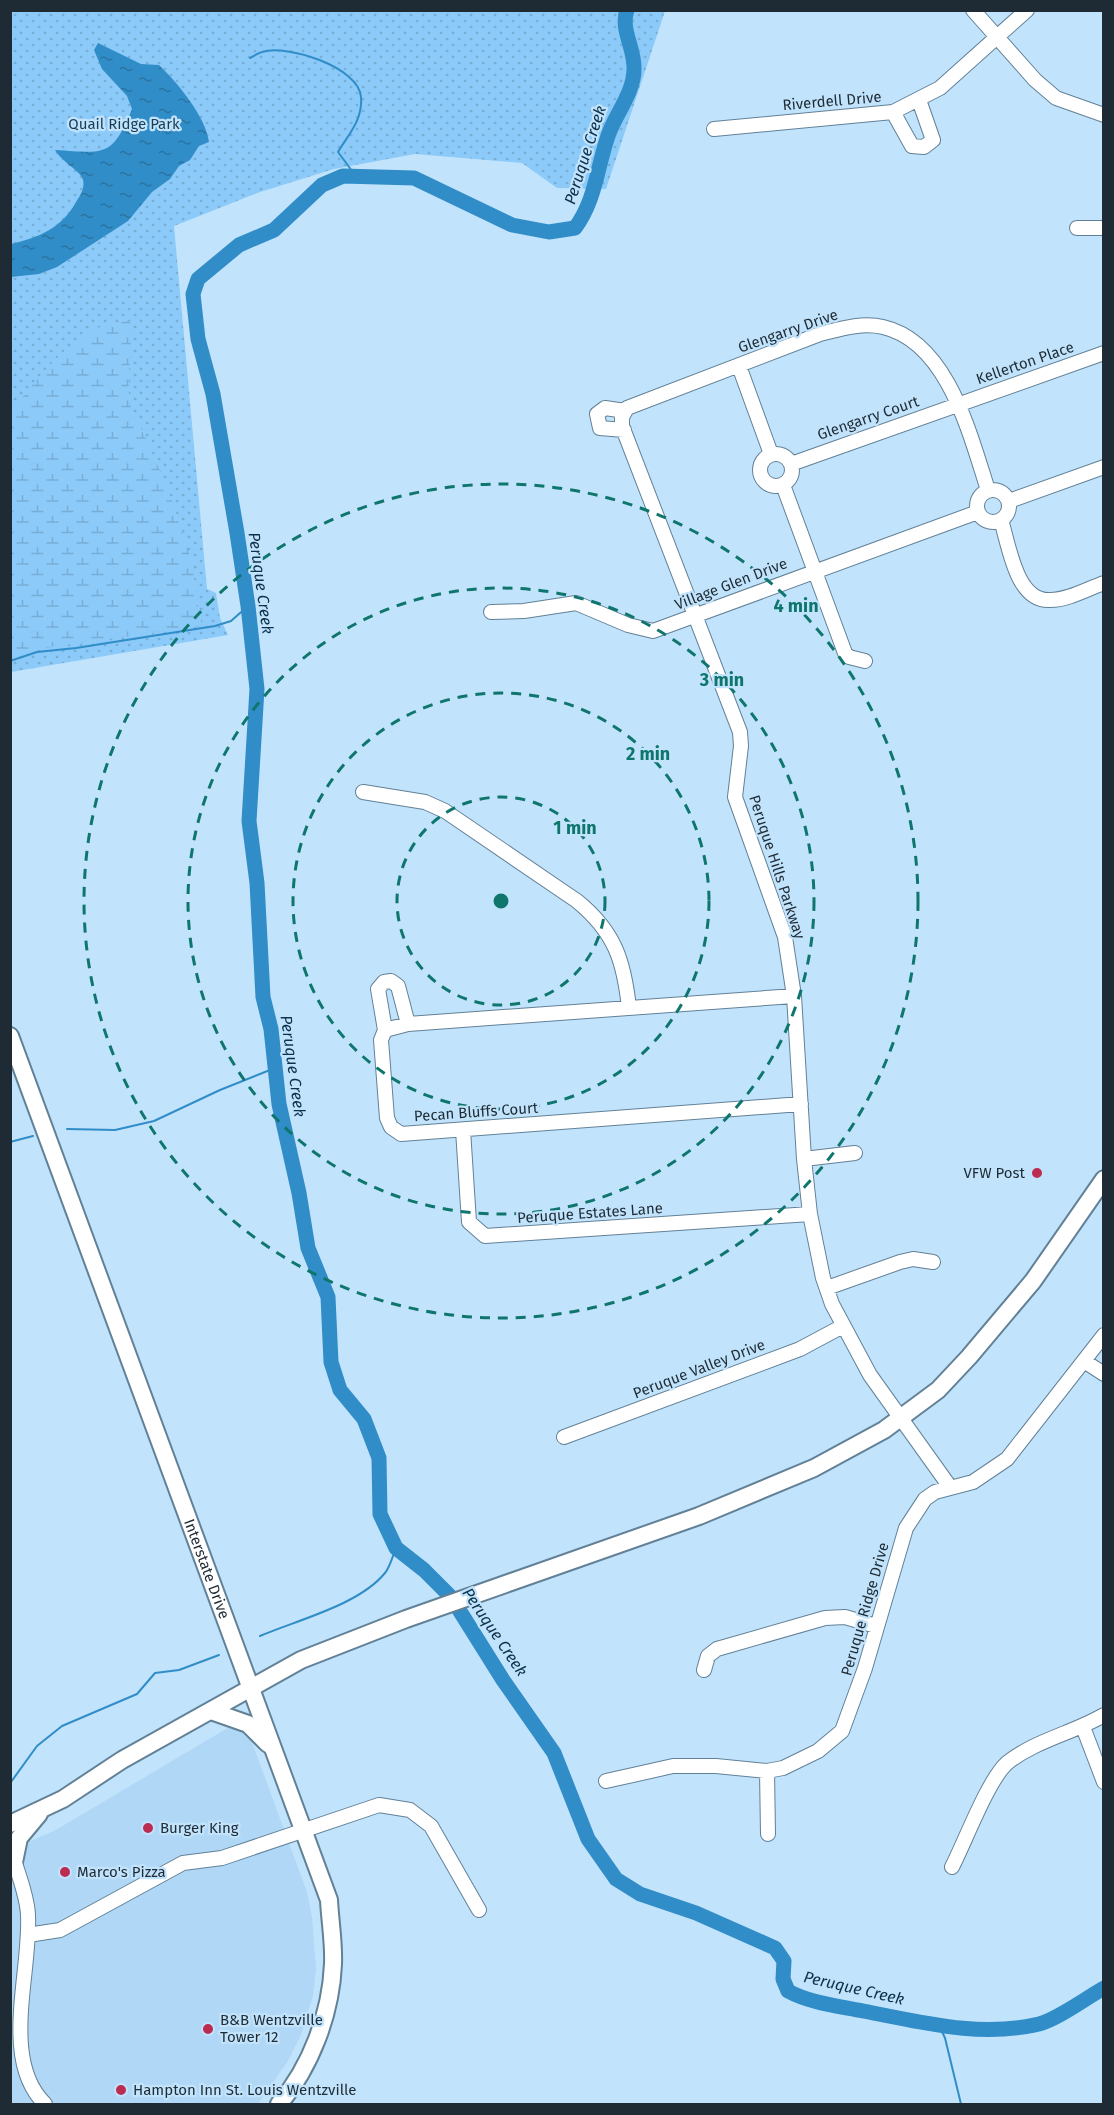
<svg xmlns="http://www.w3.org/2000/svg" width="1114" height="2115" viewBox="0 0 1114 2115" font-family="'Fira Sans',sans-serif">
	<defs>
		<pattern id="grass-dots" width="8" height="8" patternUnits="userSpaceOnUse" patternTransform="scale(1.5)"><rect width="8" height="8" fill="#8bcaf9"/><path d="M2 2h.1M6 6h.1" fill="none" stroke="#78aed6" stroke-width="1.8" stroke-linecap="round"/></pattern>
		<pattern id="wetland-marsh" width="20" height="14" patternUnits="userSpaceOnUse" patternTransform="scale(1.5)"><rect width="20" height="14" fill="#8bcaf9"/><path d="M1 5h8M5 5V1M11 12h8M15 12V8" fill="none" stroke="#78aed6"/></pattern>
		<pattern id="water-ripples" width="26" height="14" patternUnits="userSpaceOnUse" patternTransform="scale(1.5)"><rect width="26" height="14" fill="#318dc7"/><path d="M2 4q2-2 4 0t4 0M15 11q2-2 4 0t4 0" fill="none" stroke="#2973a2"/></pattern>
	</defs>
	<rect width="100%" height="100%" fill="#c2e3fc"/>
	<path fill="#b0d8f6" d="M236,1723l10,3 61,166 5,25 4,52 -3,27 -12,39 -13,26 -30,43h-247v-255l43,-18z"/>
	<path fill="url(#grass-dots)" d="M11,11h654l-59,178 -49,-1 -35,-25 -107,-9 -81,15 -74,23 -86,34 33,363 9,4 4,25 8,17 -217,37z"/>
	<path fill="url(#wetland-marsh)" d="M130,321c3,28 -4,56 0,84 23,48 45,97 59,148 7,24 7,49 13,73l-151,21 -40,10v-244c23,-33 54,-70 91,-87 8,-4 20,-4 28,-5z"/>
	<path fill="url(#water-ripples)" d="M98,43l43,21 18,1c18,17 47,52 50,77l-10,4 -9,14 -11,6 -9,13 -18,13 -24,29 -71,46 -18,7 -28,3v-33c27,-6 51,-16 65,-42 4,-6 9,-14 7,-22 -1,-8 -22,-19 -28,-30 50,3 57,8 77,-41l-5,-13 -25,-27 -8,-19z"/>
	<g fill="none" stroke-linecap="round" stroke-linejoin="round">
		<path stroke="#318dc7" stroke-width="2" d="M250,58c4,-2 8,-5 12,-6 25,-8 97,15 99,45 2,23 -13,38 -23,55l17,23
			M10,661l27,-9 39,-4 139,-22 16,-5 17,-15
			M67,1129l48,1 39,-9 66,-31 55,-22
			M10,1142l23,-6
			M260,1636c37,-16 99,-31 125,-63 5,-6 8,-18 11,-25
			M11,1782l26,-36 25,-20 75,-32 18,-21 24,-3 40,-15
			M939,2025l6,13 16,66"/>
		<path stroke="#318dc7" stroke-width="15" d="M627,10c-7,20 8,38 7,59 0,23 -17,43 -25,64 -12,33 -13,67 -34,95l-26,4 -37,-7 -98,-47 -71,-2 -21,9 -48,45 -35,15 -41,34 -5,15 5,45 15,55 24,139 11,73 9,83 -8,132 8,62 6,114 8,32 8,75 20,89 9,55 20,49 3,65 9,28 24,29 15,39 1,56 16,34 28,22 27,27 52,83 51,73 34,86 28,40 24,15 56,19 79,35 9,13 -1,18 5,12c22,12 50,15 75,20 58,11 117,27 176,13 19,-5 47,-26 65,-36"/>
		<g stroke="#628197" stroke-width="16">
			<path id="minor" d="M973,10l62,70 21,18 48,17
				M893,112l19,34 12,1 9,-7 -14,-40
				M714,129l179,-17 47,-24 87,-78
				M1077,228h27
				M739,366l32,88
				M624,430l-24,-2 -3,-14 8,-6 20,3
				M760 470a16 16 0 1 1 32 0a16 16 0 1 1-32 0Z
				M791,464l313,-111
				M783,485l62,168 4,4 16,4
				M977 506a16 16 0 1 1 32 0a16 16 0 1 1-32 0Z
				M1009,501l95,-34
				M1001,520c8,25 15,82 49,80 18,0 37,-11 54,-17
				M491,612l33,-1 52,-8 52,22 25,6 325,-119
				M363,792l62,10 20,9 132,90c38,31 47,60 52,107
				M794,996l-386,28 -23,6 -4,10 6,78 4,9 10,7 400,-30
				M385,1030l-7,-41 6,-7 7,-1 7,5 10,38
				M463,1130l6,92 16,14 325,-22
				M804,1159l51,-6
				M827,1288l73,-26 13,-3 20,3
				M1084,1361l20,13
				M564,1437l236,-88 43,-23
				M950,1487l-80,-112 -38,-71 -9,-26 -13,-64 -6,-55 -10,-163 -9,-59 -50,-140 6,-51 -1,-14 -118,-306v-9l5,-9 193,-74c20,-5 42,-12 63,-7 65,15 87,108 105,163
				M704,1670l4,-14 9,-7 108,-31 20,-1 31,9
				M1083,1727l21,55
				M767,1771l1,63
				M606,1781l67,-15h43l51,5 16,-3 35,-17 24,-20 23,-63 41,-140 19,-29 10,-7 38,-10 34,-23 97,-124
				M12,1852c5,21 15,41 16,63 3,58 -28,145 17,189
				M952,1867c13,-25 36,-87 55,-104 27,-22 66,-30 97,-48
				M28,1935l32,-5 123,-67 39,-5 157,-53 31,5 21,16 48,84"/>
		</g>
		<g stroke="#628197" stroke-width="20">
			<g id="major">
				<path id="s1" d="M10,1036l319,864c1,21 5,43 4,64 -2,49 -22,103 -54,140"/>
				<path d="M211,1711l37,13 20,20"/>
				<path d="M10,1824l53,-25 59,-39 179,-100 105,-41 293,-103 115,-48 70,-38 54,-40 31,-33 64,-76 71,-102"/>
				<path d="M14,1862l5,-24 20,-24"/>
			</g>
		</g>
		<use href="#minor" stroke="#fff" stroke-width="14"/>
		<use href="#major" stroke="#fff" stroke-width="16"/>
	</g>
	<g fill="none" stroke="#0f766e" stroke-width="3" stroke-dasharray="10 8">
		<circle cx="501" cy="901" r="104"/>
		<circle cx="501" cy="901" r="208"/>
		<circle cx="501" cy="901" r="313"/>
		<circle cx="501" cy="901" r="417"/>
	</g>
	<g fill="#bc2b50" stroke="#c2e3fc" stroke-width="2">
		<circle cx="1037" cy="1173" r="6"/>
		<circle cx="148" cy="1828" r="6"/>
		<circle cx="65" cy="1872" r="6"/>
		<circle cx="208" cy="2029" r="6"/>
		<circle cx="121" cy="2090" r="6"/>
	</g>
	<g text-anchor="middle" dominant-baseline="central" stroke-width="4.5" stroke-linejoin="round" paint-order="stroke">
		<g font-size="15" fill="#1e2b34" stroke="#c2e3fc">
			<text transform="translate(832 101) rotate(-5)">Riverdell Drive</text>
			<text transform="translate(788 331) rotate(-19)">Glengarry Drive</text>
			<text transform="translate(1025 363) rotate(-19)">Kellerton Place</text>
			<text transform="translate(868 418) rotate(-19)">Glengarry Court</text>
			<text transform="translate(731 584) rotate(-21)">Village Glen Drive</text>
			<text transform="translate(777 867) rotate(72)">Peruque Hills Parkway</text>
			<text transform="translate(476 1112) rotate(-4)">Pecan Bluffs Court</text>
			<text transform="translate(590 1213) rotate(-4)">Peruque Estates Lane</text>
			<text transform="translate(699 1369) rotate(-21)">Peruque Valley Drive</text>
			<text stroke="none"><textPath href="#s1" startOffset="568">Interstate Drive</textPath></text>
			<text transform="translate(865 1609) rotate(-74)">Peruque Ridge Drive</text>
		</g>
		<g font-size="15" fill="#183d56" stroke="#c2e3fc">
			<text x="124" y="124">Quail Ridge Park</text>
		</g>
		<g font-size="15" fill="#1e2b34" stroke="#c2e3fc" text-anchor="start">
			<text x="1025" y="1173" text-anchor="end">VFW Post</text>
			<text x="160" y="1828">Burger King</text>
			<text x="77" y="1872">Marco's Pizza</text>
			<text x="220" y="2020">B&amp;B Wentzville<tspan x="220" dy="17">Tower 12</tspan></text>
			<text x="133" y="2090">Hampton Inn St. Louis Wentzville</text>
		</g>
		<g font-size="16" font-style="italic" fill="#0c324b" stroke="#c2e3fc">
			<text transform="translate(585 155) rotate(-72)">Peruque Creek</text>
			<text transform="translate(261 583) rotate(82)">Peruque Creek</text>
			<text transform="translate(293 1066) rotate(82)">Peruque Creek</text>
			<text transform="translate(495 1632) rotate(56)">Peruque Creek</text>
			<text transform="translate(854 1988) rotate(13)">Peruque Creek</text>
		</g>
	</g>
	<circle cx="501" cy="901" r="9" fill="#0f766e" stroke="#c2e3fc" stroke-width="3"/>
	<g font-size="18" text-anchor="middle" font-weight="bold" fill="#0f766e" stroke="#c2e3fc" stroke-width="4.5" stroke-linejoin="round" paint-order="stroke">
		<text x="796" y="612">4 min</text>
		<text x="722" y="686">3 min</text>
		<text x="648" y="760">2 min</text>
		<text x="575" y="834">1 min</text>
	</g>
	<rect width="1114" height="2115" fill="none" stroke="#1e2b34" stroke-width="24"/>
</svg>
